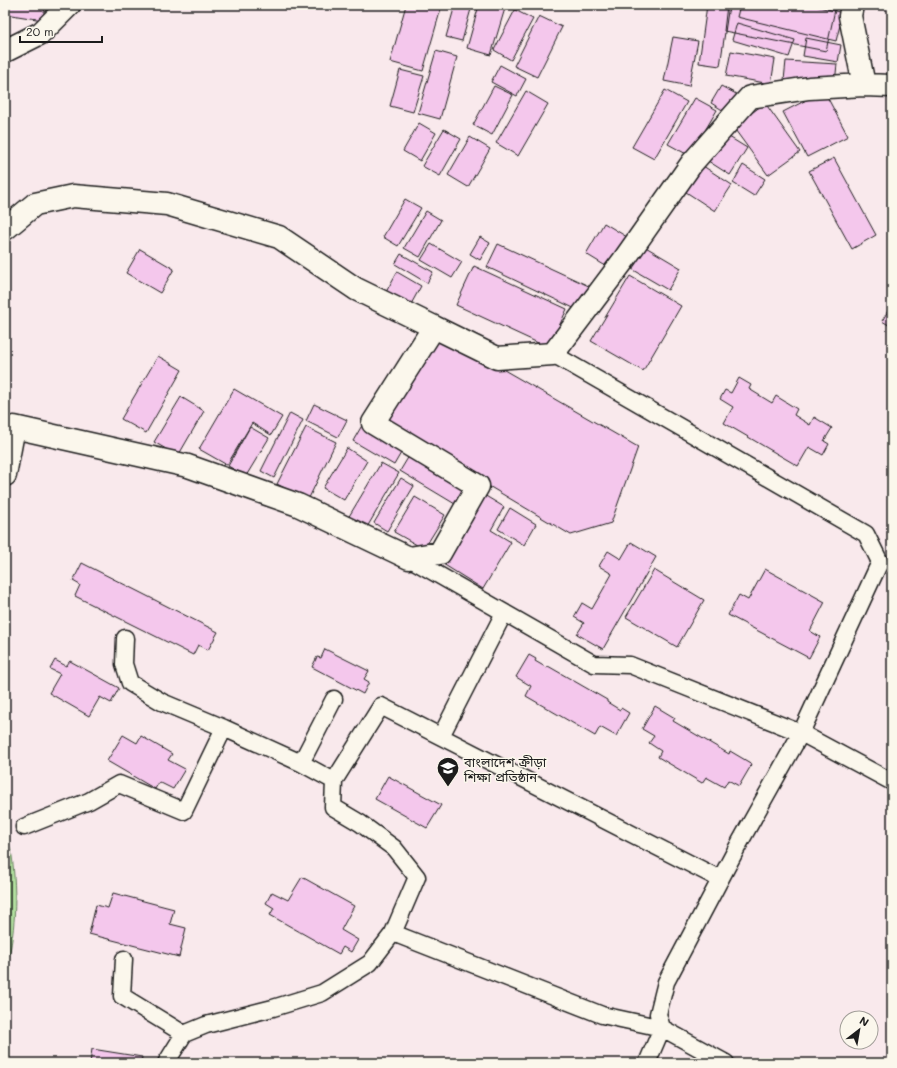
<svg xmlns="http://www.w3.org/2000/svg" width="897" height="1068" viewBox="0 0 897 1068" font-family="Mali,'Noto Sans Bengali',sans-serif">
	<rect width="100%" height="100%" fill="#f9e9ec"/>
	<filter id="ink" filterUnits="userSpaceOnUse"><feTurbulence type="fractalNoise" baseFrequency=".025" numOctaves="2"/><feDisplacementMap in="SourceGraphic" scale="8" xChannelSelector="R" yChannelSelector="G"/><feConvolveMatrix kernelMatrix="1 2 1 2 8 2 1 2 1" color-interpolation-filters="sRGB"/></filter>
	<g filter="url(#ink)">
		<path fill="#b1df9e" stroke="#667e5d" d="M5,826c2,10 5,20 7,30 5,38 4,78 -7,116z"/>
		<path fill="#f4c7ec" stroke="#1c1c1c" d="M5,5h40l-2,15 -38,-6z
			M406,5h36l-19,66 -33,-9z
			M455,5h4l12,4 -9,32 -16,-4z
			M477,5h29l-15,50 -24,-7 12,-43z
			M707,5h22l-9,61 -21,-3z
			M727,5h109l-10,46 -102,-20z
			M740,5h71l32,8 -7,28 -99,-24z
			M515,10l18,9 -22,41 -17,-10z
			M539,16l23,11 -25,50 -23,-11z
			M737,23l58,17 -6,17 -57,-17z
			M673,37l25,4 -9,45 -25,-5z
			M806,38l35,7 -3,17 -35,-6z
			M436,51l21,6 -17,62 -22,-6z
			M731,51l44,8 -4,25 -45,-8z
			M786,61l51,3 -2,19 -51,-3z
			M500,65l26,14 -9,17 -26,-14z
			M400,70l24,6 -11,36 -23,-6z
			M494,86l19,9 -21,40 -19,-10z
			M721,86l19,10 -11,18 -18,-11z
			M665,90l22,12 -33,57 -22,-12z
			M526,91l22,13 -30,52 -22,-13z
			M824,91l24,45 -41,21 -24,-45z
			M695,98l22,12 -27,46 -22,-12z
			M765,103l35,49 -32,23 -35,-48z
			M419,123l17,10 -16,28 -17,-10z
			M444,129l17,10 -21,37 -18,-10z
			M721,132l26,16 -17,27 -25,-16z
			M470,137l20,12 -22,38 -20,-12z
			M834,158l42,77 -24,14 -43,-78z
			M743,165l22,14 -11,17 -21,-13z
			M703,166l29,19 -17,26 -29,-19z
			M891,166h1v26h-2z
			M405,199l16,9 -23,38 -15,-9z
			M426,211l15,9 -21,37 -16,-9z
			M604,223l23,14 -18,31 -23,-14z
			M480,237l10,6 -10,17 -10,-6z
			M431,244l31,18 -10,16 -31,-18z
			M498,244l95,44 -11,24 -95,-45z
			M644,246l37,22 -13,22 -36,-21z
			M140,249l34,20 -14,24 -34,-20z
			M401,254l32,18 -6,11 -32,-19z
			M474,266l93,43 -18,39 -93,-43z
			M397,272l24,14 -11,20 -24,-14z
			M630,276l51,30 -38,65 -52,-30z
			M892,304v23l-10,-6z
			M438,332l200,115 -27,76 -40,12 -188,-112z
			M158,356l24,14 -36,63 -25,-14z
			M739,378l12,7 -2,4 23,14 4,-7 21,13 -3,6 16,10 4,-8 18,11 -8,13 5,3 -6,11 -14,-8 -11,19 -74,-43 9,-16 -13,-8 5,-9 6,3z
			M234,389l48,28 -11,18 -19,-12 -25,42 -28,-16z
			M181,397l23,14 -26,45 -24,-14z
			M314,404l33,16 -9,17 -32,-16z
			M290,413l13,7 -29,58 -13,-7z
			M364,422l41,24 -11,19 -41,-24z
			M250,427l19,11 -23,38 -18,-10z
			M306,427l30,15 -28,58 -31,-16z
			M347,448l20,13 -23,39 -21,-12z
			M412,451l55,33 -12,20 -55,-33z
			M381,463l18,10 -36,61 -18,-11z
			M401,478l13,8 -27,45 -13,-8z
			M484,495l20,12 -13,23 20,12 -28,47 -40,-25z
			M415,497l30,18 -21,34 -30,-17z
			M510,508l26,16 -12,21 -26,-16z
			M631,542l25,15 -53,92 -26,-15 7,-11 -10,-6 8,-14 10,6 20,-35 -13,-8 9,-15 13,8z
			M82,563l136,69 -10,18 -10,-5 -5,10 -118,-59 5,-11 -7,-4z
			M765,569l60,33 -15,29 10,6 -11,21 -81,-43 11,-20 9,5z
			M654,570l50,30 -27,47 -51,-30z
			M325,649l44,22 -5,8 5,3 -6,12 -51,-27 5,-10 4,1z
			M529,655l7,4 -1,2 12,7 1,-2 59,34v2l13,8 1,-2 8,5 -13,23 -16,-9 -5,9 -69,-40 5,-10 -15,-9z
			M55,660l11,6 4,-5 49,27 -8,15 -11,-6 -11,19 -40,-23 11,-19 -10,-5z
			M655,706l20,12 -2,3 56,33 1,-3 22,13 -13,22 -11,-6 -4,7 -18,-10 -4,6 -44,-26 3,-6 -12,-8 5,-7 -12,-7z
			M123,735l14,8 4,-7 31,18 -4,6 17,9 -12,20 -14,-7 -4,7 -48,-28z
			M388,776l53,29 -14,23 -52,-29z
			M302,877l52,29 -13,24 17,10 -7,12 -8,-5 -4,7 -69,-39 4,-7 -8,-5 6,-11 16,8z
			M113,893l61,16 -4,15 16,4 -7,29 -90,-23 7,-29 12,3z
			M92,1049l50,8 -1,6h-51z"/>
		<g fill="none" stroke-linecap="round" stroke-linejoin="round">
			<g stroke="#1c1c1c" stroke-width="19">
				<path id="service" d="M553,354l313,180 14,28 -79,171 -61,109 -74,140 -8,32 4,14 64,35
					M409,558l185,106 36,1 171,68 91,49
					M125,638l-1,26 6,19 32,19 62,26 77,35 33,18 -1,26 27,16 34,25 23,29 -24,56
					M441,736l63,-123
					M301,763l33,-64
					M334,781l47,-75 339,173
					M24,827l65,-26 30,-17 65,27 40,-83
					M124,959l-2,37 62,38 22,-9 67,-17 49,-15 48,-30 23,-30 209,82 60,13 -15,35
					M166,1063l18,-29"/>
			</g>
			<g stroke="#1c1c1c" stroke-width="25">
				<path id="minor" d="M852,5l-2,11 14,69
					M5,51l36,-18 28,-28
					M5,229l30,-25 38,-8 94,8 112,33 77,52 78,38
					M5,475l9,-48 174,39 110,39 111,53 31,-5 38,-67 -105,-63 61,-96 63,31 56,-4 70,-93 69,-98 58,-66 59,-9 55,-3 28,1"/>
			</g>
			<use href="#service" stroke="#fbf7ec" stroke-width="16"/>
			<use href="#minor" stroke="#fbf7ec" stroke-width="22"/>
		</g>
	</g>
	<defs>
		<g id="university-pin" transform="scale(1.15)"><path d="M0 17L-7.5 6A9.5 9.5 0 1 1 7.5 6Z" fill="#1c1c1c" stroke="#fbf7ec"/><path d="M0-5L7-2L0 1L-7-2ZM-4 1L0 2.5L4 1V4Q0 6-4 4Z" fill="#fff"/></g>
	</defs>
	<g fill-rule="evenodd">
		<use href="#university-pin" x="448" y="768"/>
	</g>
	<g text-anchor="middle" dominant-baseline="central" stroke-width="3" stroke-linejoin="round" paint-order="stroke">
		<g font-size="13" fill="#1c1c1c" stroke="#fbf7ec" text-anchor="start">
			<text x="464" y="761">বাংলাদেশ ক্রীড়া<tspan x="464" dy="15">শিক্ষা প্রতিষ্ঠান</tspan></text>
		</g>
	</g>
	<rect width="897" height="1068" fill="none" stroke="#fbf7ec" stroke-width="20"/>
	<rect x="10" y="10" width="877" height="1048" fill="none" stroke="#1c1c1c" stroke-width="1.5" filter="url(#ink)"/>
	<g transform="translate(859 1030) rotate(31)"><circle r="19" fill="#fbf7ec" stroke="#a29f99"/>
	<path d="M0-3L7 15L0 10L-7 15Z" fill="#1c1c1c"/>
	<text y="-6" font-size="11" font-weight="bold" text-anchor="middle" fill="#1c1c1c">N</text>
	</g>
	<path d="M20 36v6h82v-6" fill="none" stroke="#1c1c1c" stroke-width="2"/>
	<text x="26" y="36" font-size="12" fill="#1c1c1c" stroke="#fbf7ec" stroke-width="3" paint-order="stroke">20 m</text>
</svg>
